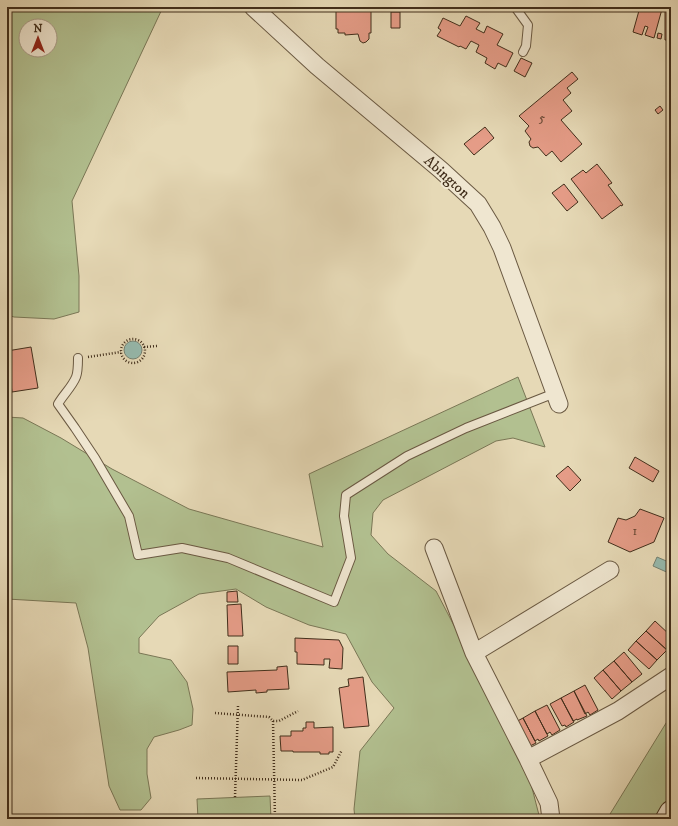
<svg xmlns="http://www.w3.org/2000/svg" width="678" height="826" viewBox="0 0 678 826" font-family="'IM FELL DW Pica',serif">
	<rect width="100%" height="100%" fill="#e6d9b6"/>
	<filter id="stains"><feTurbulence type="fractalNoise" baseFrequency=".005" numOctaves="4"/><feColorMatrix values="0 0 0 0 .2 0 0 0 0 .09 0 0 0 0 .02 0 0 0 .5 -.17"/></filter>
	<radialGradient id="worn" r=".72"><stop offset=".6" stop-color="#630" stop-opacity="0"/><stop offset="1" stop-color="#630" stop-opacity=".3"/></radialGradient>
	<path fill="#b2c090" stroke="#7a7756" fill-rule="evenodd" d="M7,7h156l-91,194 7,75v36l-25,7 -40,-2 -7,-2zM26,26h24v24h-24z
		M518,377l27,70 -32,-9 -17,3 -113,59 -10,13 -2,22 17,19 48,37 63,121 32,72 9,35h-185l-1,-10 6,-58 34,-43 -22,-26 -26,-48 -37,-9 -43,-18 -30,-18 -37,5 -40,22 -20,22v15l32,7 16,22 6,27 -1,16 -13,5 -25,7 -7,12v25l4,24 -10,12h-21l-11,-24 -21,-138 -12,-45 -69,-4v-182l16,1 38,20 51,31 77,40 134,38 -14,-73z
		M671,715v77l-14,27h-50z
		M270,796l1,23h-73l-1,-20z"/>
	<path fill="#96baae" stroke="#748273" d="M124 350a9 9 0 1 1 18 0a9 9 0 1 1-18 0Z
		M657,557l14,6v11l-18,-8z"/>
	<path fill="#e59c87" stroke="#412e1b" d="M336,7h35v26h-2v6l-3,3 -3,1 -3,-2 -2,-7 -13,1v-2h-7v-4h-2z
		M640,7h16l6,2 -8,29 -9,-3 3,-8 -3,-1 -3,9 -9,-3z
		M665,9h6v31h-6z
		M391,12h9v16h-9z
		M466,16l14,7 -4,6 8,4 3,-7 16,8 -6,11 16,8 -7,14 -8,-4 -3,6 -10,-6 2,-5 -11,-6 3,-7 -8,-4 -5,8 -6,-3 -1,1 -22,-11 4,-6 -3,-2 5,-10 17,8z
		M658,33l4,1 -1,5 -4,-1z
		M521,58l11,5 -7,14 -11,-6z
		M572,72l6,7 -11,9 4,5 -8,7 9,11 -11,9 21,24 -21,18 -9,-11 -6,5 -8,-9 -5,1 -3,-2 -1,-4 2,-3 -6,-8 4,-5 -10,-10z
		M660,106l3,4 -5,4 -3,-4z
		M485,127l9,11 -20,17 -10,-11z
		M597,164l15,19 -4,2 15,20 -2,1v-1l-19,14 -31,-40 12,-9 3,3z
		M564,184l14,18 -11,9 -15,-18z
		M31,347l7,41 -26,4 -3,-23h-2v-18z
		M635,457l24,14 -6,11 -24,-14z
		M568,466l13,14 -11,11 -14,-15z
		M640,509l24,9 -10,24 -24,10 -22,-10 10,-24 8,2 9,-4z
		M237,591l1,11h-11v-10z
		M241,604l2,32h-15l-1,-31z
		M655,621l16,15v9l-4,5 -21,-19z
		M646,631l21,19 -10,10 -21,-19z
		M295,638l44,2 4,8 -1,21 -13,-1 1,-9h-6v6l-27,-1v-12h-2z
		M636,641l21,19 -8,9 -21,-19z
		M228,646h10v18h-10z
		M624,652l18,22 -10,8 -18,-21z
		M614,661l18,21 -11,9 -18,-21z
		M287,666l2,23 -22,1v2l-11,1v-3l-28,2 -1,-20 50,-2v-3z
		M603,670l18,21 -9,8 -18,-21z
		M363,677l6,49 -25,2 -5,-40 10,-2 -1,-7z
		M585,685l13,25 -8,5 -2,-3 -3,2 -11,-23z
		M574,691l13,25 -10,4v-1l-4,2 -12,-23z
		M561,698l13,24 -8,5 -1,-2 -3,1 -12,-22z
		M547,705l13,25 -8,5 -2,-3 -3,2 -12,-23z
		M535,711l13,25 -9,5 -1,-2 -3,2 -12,-23z
		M523,718l13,25 -8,4 -16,-23z
		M306,722h8v6l19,-1v25h-4v2h-9v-2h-27v-1h-12l-1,-15h11v-5h12v-3h3z"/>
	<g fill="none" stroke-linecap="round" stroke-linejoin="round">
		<g stroke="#6a5942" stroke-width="10">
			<path id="service" d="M515,7l13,18 -2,21 -3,6
				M78,358c0,6 0,14 -2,19 -4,10 -13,18 -18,27l17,24 20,30 34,58 9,39 44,-7 46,10 106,44 17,-44 -7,-42 2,-21 61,-39 59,-28 89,-35"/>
		</g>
		<g stroke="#6a5942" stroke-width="19">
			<path id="minor" d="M253,7l64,59 124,104 37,34 14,23 10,21 57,156
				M434,548l40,105 54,106 21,44 2,16
				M474,653l136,-83
				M528,759l90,-48 53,-35"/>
		</g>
		<g stroke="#412e1b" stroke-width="24">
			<path id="secondary" d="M667,819l4,-7"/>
		</g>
		<path stroke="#412e1b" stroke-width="2.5" stroke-dasharray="1 2" stroke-linecap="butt" d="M121 351a12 12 0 1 1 24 0a12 12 0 1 1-24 0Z
			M144,347l13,-1
			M88,357l33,-5
			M215,713l54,4 4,4h6l19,-10
			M273,721l2,98
			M196,778l106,2 31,-13 9,-17
			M235,797l3,-91"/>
		<use href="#service" stroke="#efe6d0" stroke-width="8"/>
		<use href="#minor" stroke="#efe6d0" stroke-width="17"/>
		<use href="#secondary" stroke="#efe6d0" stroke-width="22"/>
	</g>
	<g text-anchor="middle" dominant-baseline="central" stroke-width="4" stroke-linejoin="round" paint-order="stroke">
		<g font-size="13" fill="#6a4a36">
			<text x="542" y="118">5</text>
			<text x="635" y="531">1</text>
		</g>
		<g font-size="15" fill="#412e1b" stroke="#efe6d0">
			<text transform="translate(447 177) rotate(42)">Abington</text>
		</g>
	</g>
	<rect width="678" height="826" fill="none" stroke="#e6d9b6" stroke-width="24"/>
	<rect x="8" y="8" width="662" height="810" fill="none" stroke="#412e1b" stroke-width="2"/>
	<rect x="12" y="12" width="654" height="802" fill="none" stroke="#412e1b"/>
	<g transform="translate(38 38)"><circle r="19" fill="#efe6d0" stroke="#a99c88"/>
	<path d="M0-3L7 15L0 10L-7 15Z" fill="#8f2418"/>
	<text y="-6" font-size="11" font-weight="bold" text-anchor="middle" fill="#412e1b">N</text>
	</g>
	<rect width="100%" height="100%" filter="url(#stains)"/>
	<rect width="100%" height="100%" fill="url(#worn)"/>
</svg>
